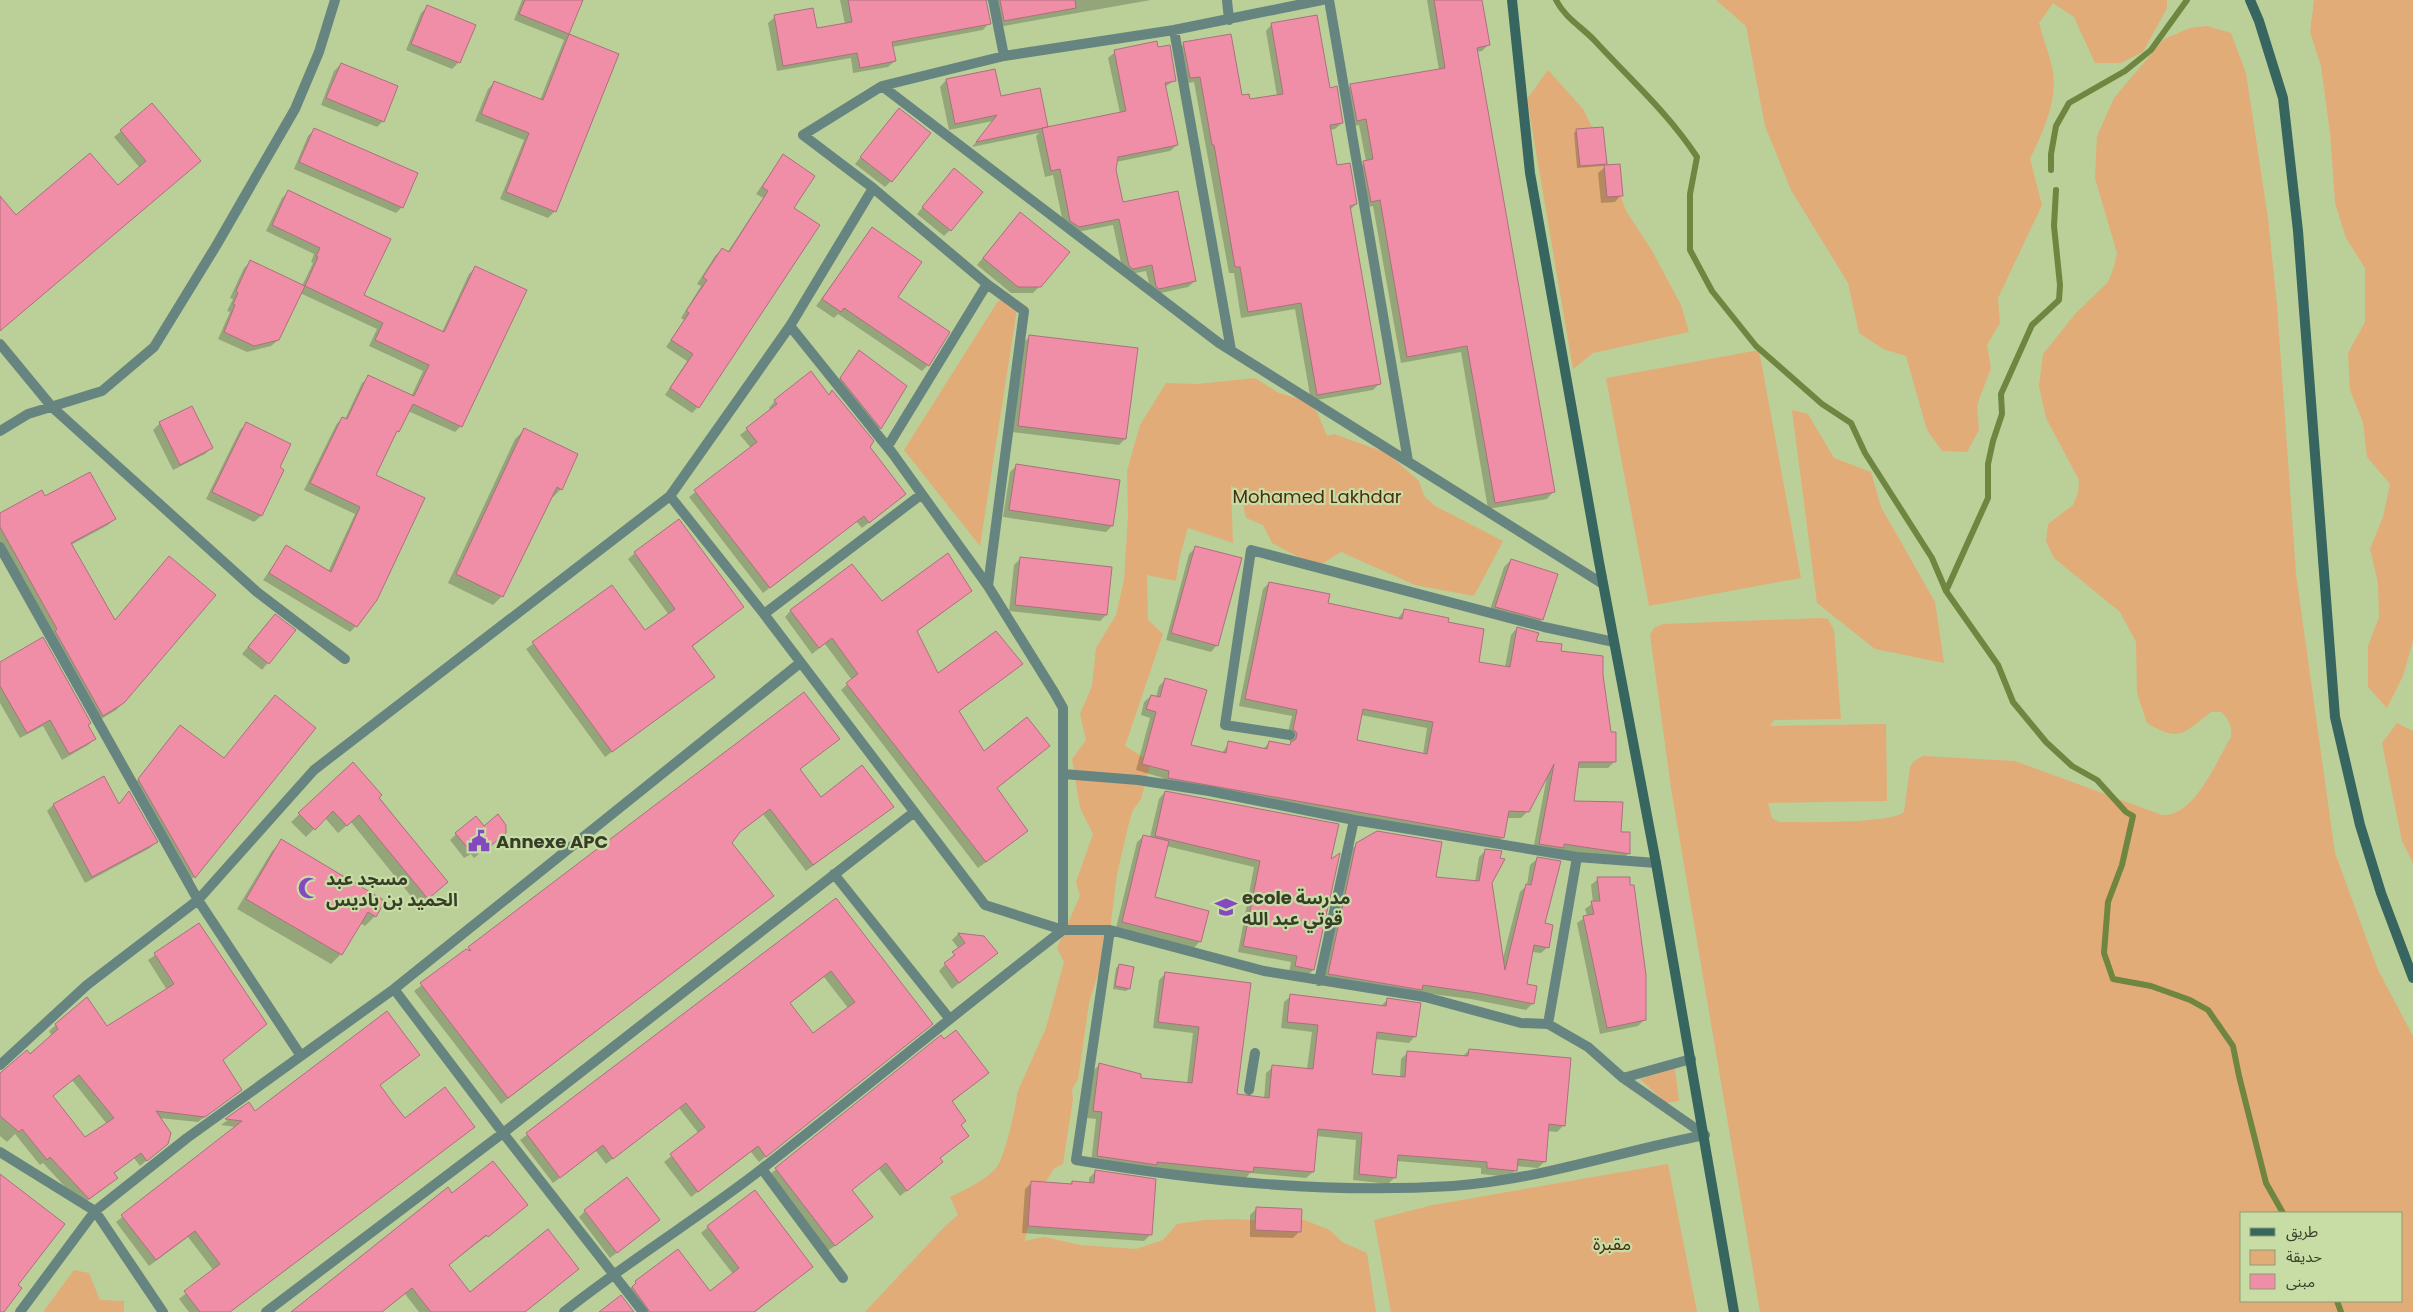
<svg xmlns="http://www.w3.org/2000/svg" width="2413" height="1312" viewBox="0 0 2413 1312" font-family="Poppins,'Noto Sans Arabic',sans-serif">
	<rect width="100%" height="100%" fill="#bbcf99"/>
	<path fill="#e2ac78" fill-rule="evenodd" d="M1716,0h451v8l-24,44 -22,11h-26l-21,-46 -21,-14 -14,20c4,16 11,32 14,49 4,32 -10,59 -23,87l12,46 -44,93 2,25 -13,22 4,23 -14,37 2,25 -12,22 -25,-1 -15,-21 -21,-74 -23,-7 -24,-16 -11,-50 -57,-93 -26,-64 -19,-100z
		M2314,0h99v641l-10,35 -16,32 -19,-21v-41l11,-29 -1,-34 -8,-34 13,-32 7,-33 -23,-27 -4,-34 -13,-33 -2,-37 17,-31v-54l-19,-30 -11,-35 -5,-70 -9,-67 -11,-34z
		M2207,26l24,7 15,40 22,145 9,87 19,269 39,279 43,117 35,66v276h-653l-89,-524 -21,-153 4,-7 9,-4 158,-6 7,1 6,11 7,89 -67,1 -4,6 116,-2 1,77 -119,2 4,15 7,4c22,0 112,2 125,-10l6,-45 4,-6 9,-5 92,5 147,54c32,3 55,-55 69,-78 1,-11 -2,-18 -10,-25h-10c-28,21 -30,31 -64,11l-10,-30 -1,-51 -16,-30 -66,-54 -8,-17 2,-17 25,-19 5,-12 1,-13 -33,-62 -7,-32 4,-32 33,-41 32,-31 6,-15 3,-14 -22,-75 2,-42 17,-38 50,-59 26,-11zM2242,1213h160v88h-160z
		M1548,70l35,39 22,45 21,57 25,38 30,56 8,27 -96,21 -20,16 -46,-270z
		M1001,300l16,9 -37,237 -76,-96 94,-149z
		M1759,350l42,228 -152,28 -43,-228z
		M1255,378l24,15 27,8 11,11 10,24 7,-2 53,19 32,28 5,15 11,10 68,35 -29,55 -59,-11 -74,-33 -24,15 -45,-24 -9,-18 -17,-7 -5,-24 -10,-9 2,58 -45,-15 -8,28 -4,25 -29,-6 1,45 15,14 -38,112 26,16 -10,37 -8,11 -4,13 -12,51 -7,56 -7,9 -2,25 -12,39 -11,76 -6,11 1,9 -10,65c-4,2 -8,3 -10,6 -10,14 -26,55 -28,71l19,-4 36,8 56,4 27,-9 14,-16 28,-4 30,-1 28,2 41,-1 26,10 12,12 25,11 9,59h-511l81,-87 12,-10 -8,-18c16,-8 34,-16 46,-29 8,-8 21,-64 21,-75l29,-65 18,-66 -7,-14 23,-52 -4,-14 17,-48 -13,-26 -8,-49 14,-19 -6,-26 12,-28 4,-38 20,-33 8,-35 4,-64 -1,-45 13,-46 26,-42 31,1z
		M1792,410l16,4 26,44 37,14 10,35 54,95 9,61 -69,-14 -58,-46z
		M2397,723l16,8v132l-11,-22 -20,-98z
		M1675,1068l4,33 -13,2 -26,-24z
		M1668,1164l29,148h-306l-17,-92 59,-15z
		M74,1270l15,3 11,27 24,1v11h-81z"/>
	<path fill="#0003" fill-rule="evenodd" d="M522,0h60l-14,34 50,20 -63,157 -7,7 -48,-19 24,-59 -49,-19 13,-32 7,-7 45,18 24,-60 -50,-20z
		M840,0h145l4,23 -6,7 -91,17 3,14 -7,6 -35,6 -2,-15 -74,13 -9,-48 7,-6 41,13 29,-6z
		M986,0h165l-153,27 -5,-22z
		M1427,0h54l7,45 -6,6 -6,1 77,440 -6,7 -59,10 -27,-157 -60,11 -28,-157 -9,2 -6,-40 8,-7 -7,-36 -9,2 -6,-35 7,-7 88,-15z
		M427,7l32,55 -7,7 -46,-19 15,-37z
		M1272,24l57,65 13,34 -7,6 -5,1 6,36 20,38 -6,6 29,174 -6,6 -62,11 -16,-92 -54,9 -7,-45h-5l-35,-191 -11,2 -6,-34 7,-6 57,52 8,5 28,-5 -11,-65z
		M1157,48l18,32 -10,7 12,58 -7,6 -54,11 -1,8 7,34 73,77 -7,6 -36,8 -6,-24 -20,4 -3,-3 -10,-47 -41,8 -8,-6 -11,-52 -8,2 -9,-41 3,-3 -67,14 21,-26 -44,9 -9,-43 6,-7 54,18 44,31 76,-16 -12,-55 7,-6z
		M341,64l42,57 -6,6 -56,-22 13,-34z
		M152,105l41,62 -193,163v-132l16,19 102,-30 22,-19 -26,-31z
		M893,116l-2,65 -6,6 -30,-23z
		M315,129l87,78 -6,6 -102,-44 14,-33z
		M1577,130l29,33 -3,3 -26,2 -3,-35z
		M783,156l9,52 -94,199 -6,6 -27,-18 22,-34 -21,-14 18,-27 -3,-2 20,-32 -4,-2 18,-28 7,-7 5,4 36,-55 -7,-4z
		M1605,167l16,28 -6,7 -14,1 -3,-30z
		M947,177l3,53 -6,6 -27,-22z
		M288,192l75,104 79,36 27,-58 7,-7 -15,159 -6,6 -47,-21 -34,64 -18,151 -6,6 -87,-52 24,-34 41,26 27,-58 -51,-24 32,-65 6,-7 3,1 17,-36 7,-6 42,20 12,-26 -54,-25 8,-17 -77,-36 -22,47 -7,6 -24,6 -29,-13 12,-27 -3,-1 6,-12 -3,-1 14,-30 7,-6 51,24 11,-23 -2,-1 3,-8 -48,-23 16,-33z
		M1014,220l26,66 -7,7h-22l-34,-28z
		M872,229l24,68 32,68 -6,6 -84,-57 -4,4 -18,-12z
		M1030,336l95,103 -6,6 -107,-13 11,-89z
		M859,351l21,77 -6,6 -39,-49z
		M832,392l36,55 36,47 -42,34 -6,-7 -93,72 -74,-96 62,-49 -11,-13 31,-25 -2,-2 6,-7 53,-5z
		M160,423l51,25 -6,6 -32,16 -20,-40z
		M246,424l32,43 5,3 -22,46 -7,6 -48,-23 34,-69z
		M524,430l37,59 -9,9 -50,98 -9,9 -45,-22 67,-144z
		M1017,465l95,61 -6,6 -103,-15 7,-45z
		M45,498l69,21 -6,6 -37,20 53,157 -8,8 -20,12 -96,-177v-30z
		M1196,547l21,98 -6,7 -45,-12 23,-86z
		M635,553l108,54 -51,40 22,30 -109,80 -79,-108 85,-63 34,46 24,-17 -41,-56z
		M1021,558l85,57 -6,6 -91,-10 5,-46z
		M1511,560l31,59 -6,7 -47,-13 15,-46z
		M1269,583l57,21 71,15 7,-8 42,12 31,40 28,4 6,-32 6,-7 18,14 25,10 42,23 12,87 -6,6h-31l-4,34 47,31 8,21 -6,6 -89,-10 14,-74 -19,35 -7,7h-15l-3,19 -7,7 -334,-60 1,-6 -27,-8 14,-52 -9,-3 3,-13 7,-6 5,1 3,-11 6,-6 25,66 32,7 7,-10 34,6 6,-6 20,3 2,-2 -4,-8 5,-20 -53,-10 24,-117zM1361,715l66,13 -4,26 -67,-13z
		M971,590l-55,42 22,43 83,-11 -63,48 25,41 59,-1 -46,37 24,48 -42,31 -137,-178 11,-10 -27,-36 -13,10 -27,-37 6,-7 91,-7z
		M268,622l26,9 -32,39 -20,-16z
		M0,663l87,62 8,14 -7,6 -26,15 -19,-34 -23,12 -20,-35z
		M804,693l34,46 -39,31 22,28 71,9 -86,64 -43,-57 -26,20 -6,9 41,53 -271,208 -87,-113z
		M180,727l43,32 91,-31 -126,156 -56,-97z
		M353,764l93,118 -27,24 -68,-84 -13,11 -13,-15 -19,19 -15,-15z
		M1165,792l164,70 -16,108 -6,6 -18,-4 2,-10 -53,-10 16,-85 -88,-21 -12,52 46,43 -6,7 -78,-20 21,-86 7,-6 6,1 9,-38z
		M129,793l27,49 -6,6 -65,35 -38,-72 6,-6h65z
		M483,827l15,12 -24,19 -3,-4 -7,4 -14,-18 6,-6z
		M282,841l93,75 -10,10 -5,-3 -19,31 -10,10 -94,-55 35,-58z
		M1357,844l77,34 41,4 4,-25 7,-7 16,112 18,-70 7,-7 3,-20 7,-6 6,65 5,23 -7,6 -9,-1 -6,33 7,18 -7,7 -55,-11 -149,-19 28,-129z
		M1598,879l46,141 -6,6 -38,8 -23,-111 10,-7 -2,-7 8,-6 -2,-18z
		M836,899l89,131 -166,132 -8,-10 -60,45 -27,-35 35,-28 -20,-26 -73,56 -10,-13 -43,32 -33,-43zM824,977l24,31 -35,27 -24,-31z
		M198,925l24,135 18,30 -42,32 -39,-4 8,26 -27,22 -6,-8 -21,16 3,4 -6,6 -28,21 -39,-42 -3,2 -25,-31 -8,8 -7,-6v-59l52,-41 -3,-5 37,-32 21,29 60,-38 -19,-30zM72,1080l35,44 -22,15 -33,-42z
		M958,934l26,3 12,16 -44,36 -13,-18 20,-22 -7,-9z
		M1119,965l10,24 -3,2 -13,-2 3,-21z
		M1166,973l84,11 -14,111 28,4 2,-26 7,-6 34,2 5,-37 -31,-4 3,-26 7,-6 90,10 7,-7 27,37 -6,7 -34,-4 -4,36 29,2 1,-18 7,-7 54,5 7,-7 95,75 -7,7 -10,-1 -2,30 -7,7 -22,-2v4l-7,7 -28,-3v-6l-85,-7 -1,16 -7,7 -35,-4 3,-40 -40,-4 -3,36 -7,6 -56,-5 -4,5 -155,-15 5,-44 -9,-1 6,-47 7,-7 39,15 48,5 6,-51 -40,-5 6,-48z
		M941,1037l46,36 -35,29 8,24 7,10 -28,23 3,3 -7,7 -35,27 -21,-27 -28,21 14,33 -37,28 -59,-76z
		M419,1055l-40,31 25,33 70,8 -244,185h-41l-10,-13 35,-28 -26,-34 -39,29 -33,-44 120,-95 -15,-2 28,-21 6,9z
		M1096,1171l54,64 -6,6 -122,-8 3,-44 6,-6 38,2 3,-3 17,1v-5z
		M452,1195l68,16 -73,55 23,27 108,-24 -53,43h-106l-14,-18 -23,18h-89z
		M1257,1208l43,23 -7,7 -43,-1v-22z
		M585,1211l74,9 -49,38 -31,-41z
		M708,1227l104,40 -57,45h-115l-11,-23 48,-39 32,42 24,-18 -32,-41z"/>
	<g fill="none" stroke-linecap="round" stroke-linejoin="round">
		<path stroke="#6f8640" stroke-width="6" d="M1556,0c9,18 26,27 39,41 36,39 73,72 102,116l-7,37v56l22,41 44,55 66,58 29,19 14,30 67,105 14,33 52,74 15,37 33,40 26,24 25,14 29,32 7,4 -11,49 -14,37 -4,51 9,26 38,7 39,14 18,10 25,36 6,30 27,107 17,30
			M2051,170v-16l5,-28 13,-23 56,-32 26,-21 36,-50
			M1946,591l42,-93v-34l5,-23 9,-27 -1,-20 31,-69 27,-25 1,-15 -6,-59 2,-36
			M2337,1301l4,11"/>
	</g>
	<path fill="#f18ea7" stroke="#ab707e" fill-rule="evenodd" d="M525,0h58l-14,34 -50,-20z
		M848,0h138l5,24 -99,18 4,19 -36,7 -3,-15 -74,13 -9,-51 39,-7 4,20 35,-6z
		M1000,0h75l1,8 -72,13z
		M1434,0h48l8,45 -13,3 78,444 -60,11 -28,-157 -60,11 -27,-157 -9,2 -8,-41 10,-2 -7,-40 -9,2 -7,-37 95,-16z
		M427,5l49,20 -16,38 -49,-19z
		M1317,15l13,73 7,-2 6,37 -13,2 7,40 13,-2 7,41 -7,2 31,178 -64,11 -16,-92 -53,9 -8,-45h-5l-21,-122h-2l-12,-68 -10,1 -7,-36 48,-8 11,61 7,-1 1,5 33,-5 -12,-71z
		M569,34l50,20 -63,158 -50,-20 23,-59 -48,-19 13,-33 49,19z
		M1157,41l1,6 12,-2 6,36 -11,2 13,62 -60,12 -2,13 7,32 55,-11 18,90 -37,8 -3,-3 -4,-21 -19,4 -4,-3 -10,-47 -40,8 -9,-6 -10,-52 -9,2 -9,-43 84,-17 -12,-61z
		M341,63l57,23 -14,36 -58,-24z
		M995,69l6,27 39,-8 8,39 -72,15 21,-27 -42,9 -9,-45z
		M152,103l49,58 -201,170v-135l16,19 74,-62 28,32 28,-24 -26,-31z
		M899,108l32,25 -39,49 -32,-25z
		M1603,127l4,37 -27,2 -4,-37z
		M314,128l104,45 -15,35 -104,-46z
		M783,154l32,22 -21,32 26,17 -121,183 -29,-20 23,-34 -22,-14 18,-27 -3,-2 21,-31 -4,-3 19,-29 7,4 39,-61 -6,-4z
		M1620,164l3,32 -16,1 -3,-32z
		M954,168l29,24 -32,39 -29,-24z
		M288,190l103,49 -27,56 80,37 31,-66 52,24 -65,137 -49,-23 -14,28 -2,-1 -21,44 49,23 -48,102 -20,27 -88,-54 17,-28 45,27 29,-65 -50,-24 32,-66 5,2 21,-44 46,21 15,-31 -54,-25 8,-17 -78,-37 13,-29 -2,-1 4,-8 -48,-23z
		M1020,212l50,40 -29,35h-23l-35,-29z
		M872,227l50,35 -24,35 52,35 -21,34 -85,-58 -3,4 -19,-13z
		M250,260l55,26 -26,54 -25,6 -30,-14 11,-27 -2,-1 5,-11 -2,-2z
		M1029,335l109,13 -12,91 -108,-13z
		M859,350l48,36 -26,43 -41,-51z
		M811,371l18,24 3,-5 42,51 -4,6 36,47 -37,29 -5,-7 -94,72 -76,-98 63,-48 -11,-14 31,-24 -3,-4z
		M192,406l21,42 -33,17 -21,-43z
		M246,422l45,22 -11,23 4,3 -22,46 -50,-24z
		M524,428l54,26 -16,36 -5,-3 -54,110 -47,-23z
		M1016,464l104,16 -7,46 -104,-16z
		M90,472l26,47 -45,24 44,77 54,-64 47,39 -92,108 -21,13 -48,-85 2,-2 -57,-102v-14l42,-23 3,6z
		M679,519l65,88 -52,39 23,31 -103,75 -80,-110 80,-57 33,45 30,-21 -41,-57z
		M1195,546l47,12 -24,88 -47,-13z
		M948,553l24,38 -55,40 21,42 58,-42 27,33 -64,47 25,40 43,-34 23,29 -53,42 31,43 -42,31 -140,-179 12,-9 -26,-36 -13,10 -29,-38 62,-46 30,37z
		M1020,557l92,10 -5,48 -92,-10z
		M1511,559l47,15 -15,46 -48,-13z
		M1269,582l61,12 -2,9 74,16 2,-10 45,9 -1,4 36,7 -5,33 31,5 7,-40 22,6 -3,8 26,3 -1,7 42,5v19l8,57h5v30h-37l-5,39 49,1 -2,30h9v22l-66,-10v4l-25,-4 15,-80 -25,48 -20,-1 -5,27 -336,-60 1,-7 -27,-7 14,-52 -10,-3 5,-14 9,2 5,-19 42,12 -16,55 35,8 2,-12 39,8 2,-8 21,4 1,-3 5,-3 1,-6 -4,-4 4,-19 -52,-11zM1363,709l70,13 -6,32 -70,-14z
		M275,614l21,16 -27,34 -21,-17z
		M43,637l48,86 -3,2 8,14 -27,15 -19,-34 -23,13 -27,-47v-24z
		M804,692l36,47 -40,30 21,28 41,-32 32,42 -81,58 -43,-56 -30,23 -8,11 42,53 -266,202 -88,-115 46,-34 5,2 -3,-4z
		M275,695l41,33 -121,150 -57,-99 42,-54 44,33z
		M353,762l29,33 -3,3 69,84 -20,17 -69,-84 -12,11 -14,-15 -18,19 -17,-17z
		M104,776l15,28 10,-13 29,51 -66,35 -39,-73z
		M1165,791l174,33 -8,35 9,-6 -26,117 -19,-4 2,-10 -54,-10 17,-85 -105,-25z
		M498,814l8,11v8l-24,20 -4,-5 -7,4 -16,-19 21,-17 8,10z
		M1377,831l65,11 -6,35 43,4 6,-32 17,2 -2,7 5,1 -13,24 13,87 21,-86 5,1 6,-28 24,4 -16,62 8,2 -4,23 -15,-3 -7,39 10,2 -3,18 -56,-11 -55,-8 -1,5 -94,-16 28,-131z
		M1143,835l26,6 -14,56 54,14 -8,31 -79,-20z
		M281,839l104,62 -9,16 -8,-5 -26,43 -96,-56z
		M1597,877h33v8h4l12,90v45l-39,8 -24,-112 11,-2 -3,-13h9z
		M836,898l97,126 -167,133 -8,-11 -60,46 -28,-38 35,-27 -19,-24 -73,56 -10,-14 -43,33 -34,-45zM831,971l24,31 -42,31 -23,-30z
		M199,923l68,101 -44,36 19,30 -37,27 -49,-6 15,22 -3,11 -21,17 -6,-8 -27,20 4,5 -29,21 -39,-42 -3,3 -25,-31 -3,3 -19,-16v-43l27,-23 3,4 28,-25 -3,-5 32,-27 20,29 67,-42 -20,-31zM79,1075l35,43 -29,19 -32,-41z
		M958,933l26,3 14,17 -39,30 -15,-20 11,-8 -3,-3 13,-9z
		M1119,964l15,3 -4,22 -15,-3z
		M1165,972l86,11 -14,111 32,4 3,-33 41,4 5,-44 -31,-3 3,-28 96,12 1,-8 34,5 -5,34 -39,-5 -5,42 33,3 2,-26 61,5 1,-7 102,9 -6,68 -16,-2 -3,38 -28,-3 -1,12 -30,-3v-6l-89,-7 -2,23 -37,-4 3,-41 -44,-4 -4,43 -60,-5 -1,5 -96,-10v3l-60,-9 5,-44 -9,-1 6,-48 42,11v4l51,5 7,-56 -41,-5z
		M387,1011l33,44 -40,30 13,18 12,15 40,-31 30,40 -245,185h-30l-16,-21 36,-27 -25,-33 -39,29 -35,-45 121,-94 -17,-2 24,-17 6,9z
		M956,1030l33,43 -37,28 14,20 -5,4 8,11 -29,22 3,4 -36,29 -21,-28 -34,27 21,27 -38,29 -60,-78 166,-133 3,4z
		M493,1161l35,44 -40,32 -2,-2 -37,30 21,27 78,-63 31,40 -54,43h-94l-19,-24 -30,24h-91l157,-125 4,6z
		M1095,1170l61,9 -4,56 -124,-9 3,-45 41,3v-3l22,2z
		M0,1174l65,50 -47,61 4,3 -18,24h-4z
		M627,1177l33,43 -43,33 -33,-43z
		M755,1190l58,77 -59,45h-104l-18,-25 4,-4 -1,-2 43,-32 32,42 29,-23 -32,-42z
		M1256,1207l46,2 -1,23 -46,-2z
		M621,1295l13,17h-35z"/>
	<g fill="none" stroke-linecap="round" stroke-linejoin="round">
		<path stroke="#678580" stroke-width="10" d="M993,0l11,56
			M1227,0l2,20
			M1322,0l-148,30 -170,26 -122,30 337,257 384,241
			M1329,0l79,461
			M1174,30l57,320
			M882,86l-79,49 70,53 -83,138 103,128 95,132 66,106 9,16v66
			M873,188l114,96 -99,162 3,5
			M987,284l37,27 -36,275
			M0,344l52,63 205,185 88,67
			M0,431l28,-17 74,-23 52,-44 62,-101 79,-137 24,-57 16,-52
			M670,496l120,-170
			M0,547l198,353 103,156
			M764,614l158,-120
			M1290,735l-65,-10 26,-175 293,77 70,15
			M834,874l115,144
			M1063,930v-156l75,6 71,11 145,29 223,37 79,6
			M1110,930l-34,230c124,21 250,34 377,26 85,-6 168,-35 252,-51
			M1319,981l35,-161
			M394,989l109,144 140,179
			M1548,1024l29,-167
			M0,1065l87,-80 111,-85 116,-130 356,-274 94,118 221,291 78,25h47l154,41 161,26 96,26 27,1 40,23 35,31 82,57
			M1623,1078l68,-19
			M1249,1090l6,-37
			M0,1152l95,59 68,101
			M762,1169l81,109
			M20,1312l75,-101 92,-73 207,-149 406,-326
			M266,1312l237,-179 410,-320
			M564,1312c64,-51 135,-94 199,-144 101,-79 199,-160 300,-238"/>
		<path stroke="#37655f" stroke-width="10" d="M1512,0l18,173 69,389 57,301 78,449
			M2250,0l9,21 24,77 15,133 37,486 25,108 21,68 32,85"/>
	</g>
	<defs>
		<g id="civic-bare" transform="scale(1.725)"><path d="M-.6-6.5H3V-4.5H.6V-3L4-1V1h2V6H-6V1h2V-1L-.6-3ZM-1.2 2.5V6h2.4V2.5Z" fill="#8549bf" stroke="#c8dca5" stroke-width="2.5" paint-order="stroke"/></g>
		<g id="mosque-bare" transform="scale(1.725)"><path d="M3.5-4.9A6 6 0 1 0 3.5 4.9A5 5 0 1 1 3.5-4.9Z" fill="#8549bf" stroke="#c8dca5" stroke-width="2.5" paint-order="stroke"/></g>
		<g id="school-bare" transform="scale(1.725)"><path d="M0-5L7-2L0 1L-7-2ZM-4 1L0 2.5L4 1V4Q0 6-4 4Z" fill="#8549bf" stroke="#c8dca5" stroke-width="2.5" paint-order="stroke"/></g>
	</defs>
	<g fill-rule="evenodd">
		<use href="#civic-bare" x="479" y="841"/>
		<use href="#mosque-bare" x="309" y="888"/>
		<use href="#school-bare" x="1226" y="907"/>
	</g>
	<g text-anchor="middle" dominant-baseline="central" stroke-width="4.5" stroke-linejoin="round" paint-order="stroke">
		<g font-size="18" fill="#4b2e10" stroke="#c8dca5">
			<text x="1317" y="496">Mohamed Lakhdar</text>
			<text x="1612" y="1243">مقبرة</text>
		</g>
		<g font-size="18" font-weight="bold" fill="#363e28" stroke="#c8dca5" text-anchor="start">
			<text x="496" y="841">Annexe APC</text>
			<text x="326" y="878">مسجد عبد<tspan x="326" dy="21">الحميد بن باديس</tspan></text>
			<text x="1242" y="897">ecole مدرسة<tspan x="1242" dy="21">قوتي عبد الله</tspan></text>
		</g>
	</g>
	<rect x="2240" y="1212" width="162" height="90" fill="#c8dca5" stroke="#8e9d73"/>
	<rect x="2250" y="1228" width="25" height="8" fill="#37655f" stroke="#8e9d73"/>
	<text x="2286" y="1237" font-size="15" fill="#363e28">طريق</text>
	<rect x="2250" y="1250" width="25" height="15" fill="#e2ac78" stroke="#8e9d73"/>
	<text x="2286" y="1262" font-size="15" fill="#363e28">حديقة</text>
	<rect x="2250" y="1274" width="25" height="15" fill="#f18ea7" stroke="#8e9d73"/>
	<text x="2286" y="1287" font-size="15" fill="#363e28">مبنى</text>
</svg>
